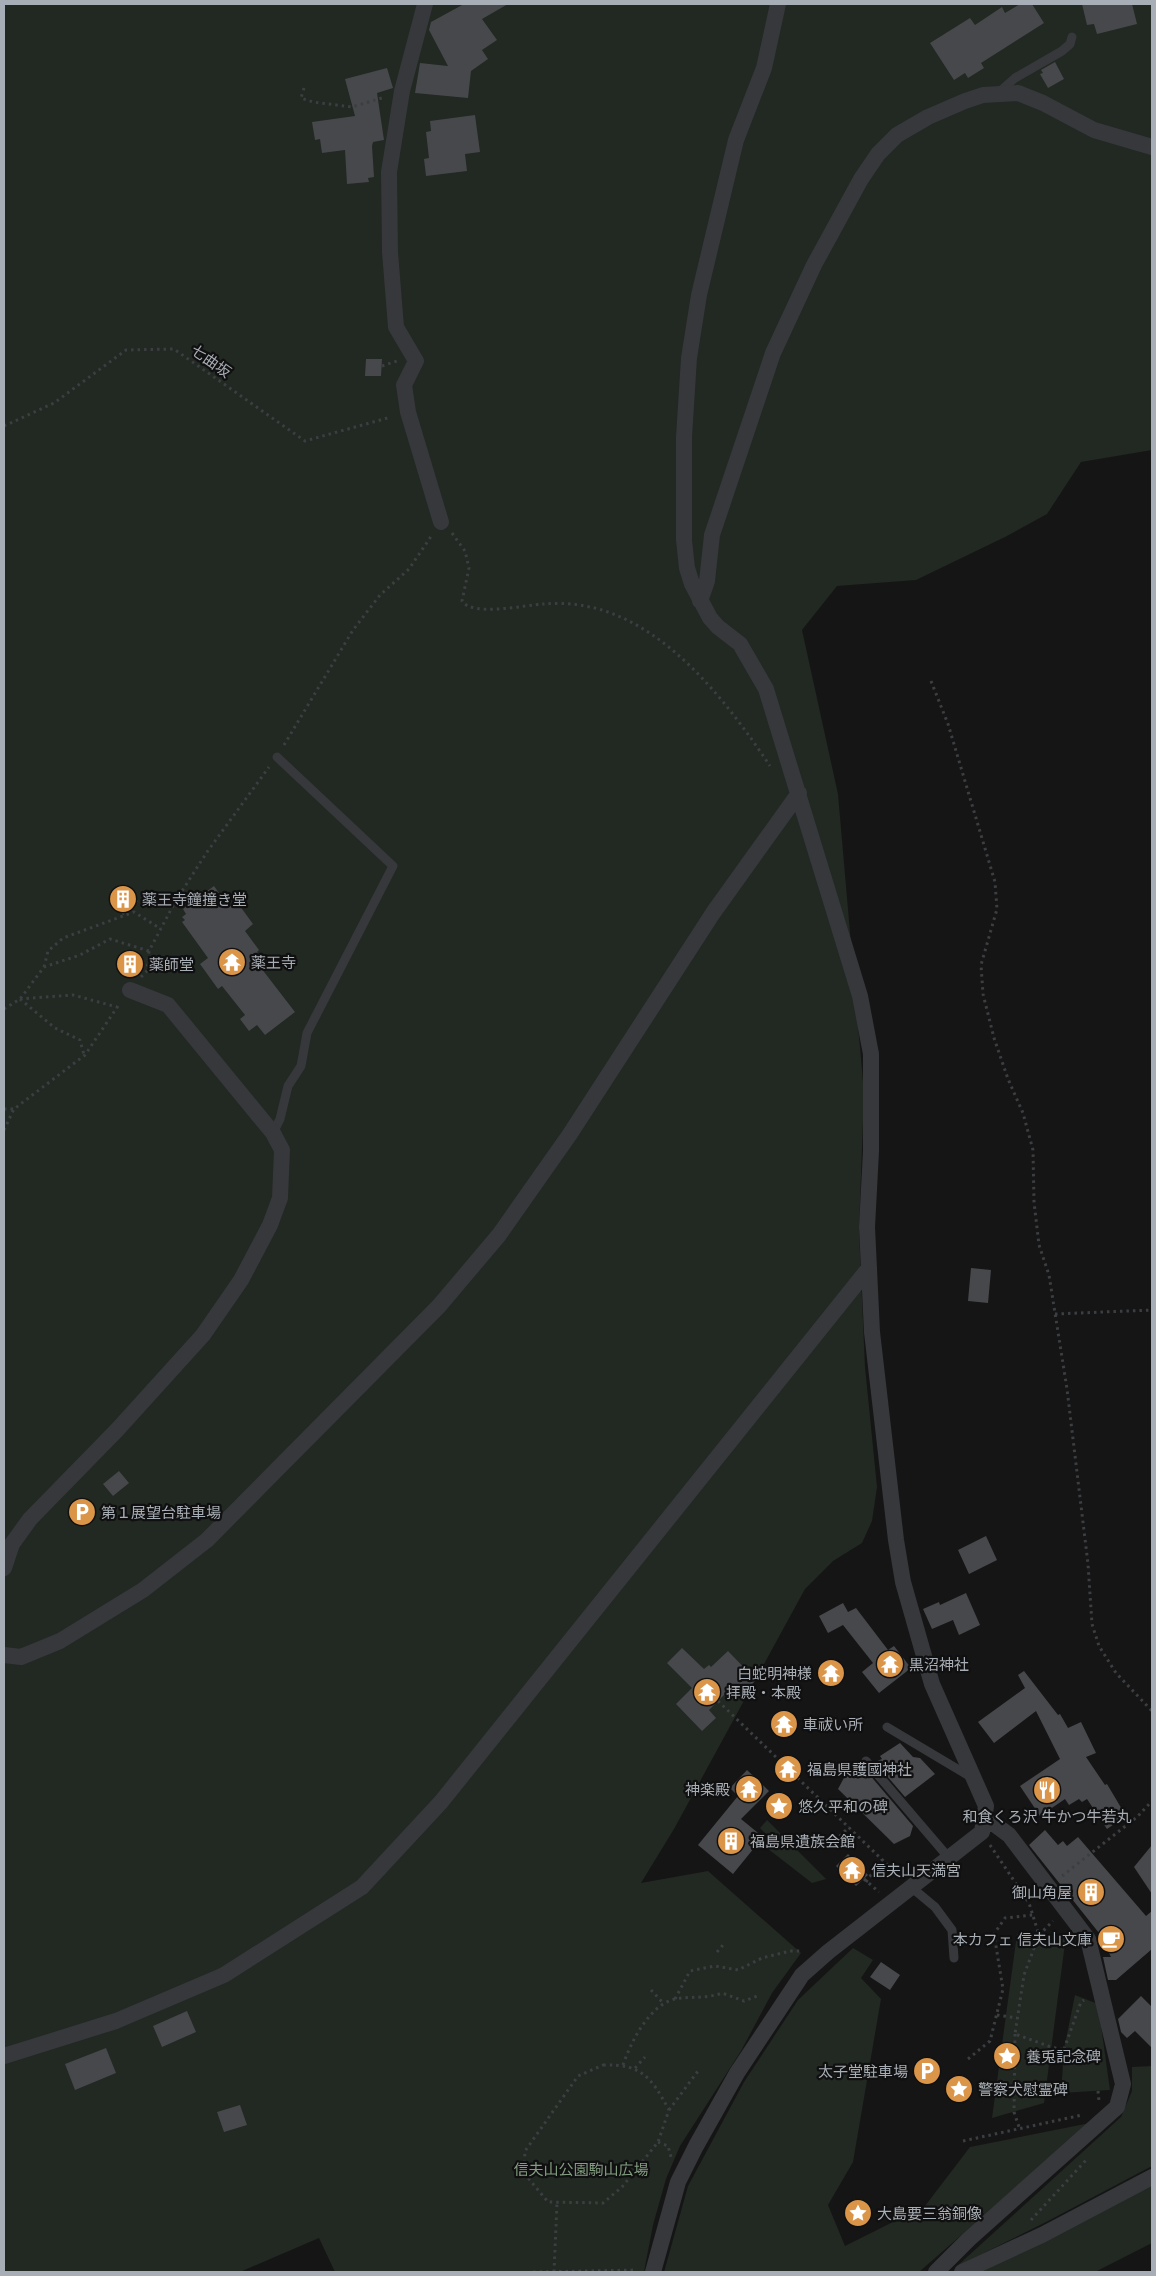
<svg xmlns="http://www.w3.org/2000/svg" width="1156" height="2276" viewBox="0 0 1156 2276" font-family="Inter,'Noto Sans JP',sans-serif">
	<rect width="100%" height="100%" fill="#151516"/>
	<path fill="#222822" d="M4,4h1148v446l-71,12 -34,52 -42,23 -89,43 -79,6 -35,44 36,164 26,299 -5,138 6,136 12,120 -5,34 -10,22 -29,18 -28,28 -131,240 -33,54 67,-12 93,82 -29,40 -31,58 -61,95 -14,33 -13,46 -9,47h-309l-16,-34 -79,34h-236z
		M767,1820l59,59 -14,4 -49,-38 6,-8 -9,-9z
		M1017,1934l49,2 -22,167 -52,15z
		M853,1948l20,12 -12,18 20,21 -28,163 -25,43 17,41 80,-40 45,-59 120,-24 -171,149h-255l24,-86 56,-104 54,-82z
		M1075,1995l23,9 12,86 -49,3 3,-44z
		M1152,2066v100l-104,55 -92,46 165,-150 11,-26v-24z
		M1152,2177v66l-57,29h-133z"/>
	<path fill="#47484b" d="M464,4h44l-26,15 15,21 -15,10 6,9 -17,12 -3,27 -53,-5 5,-30 28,3 -19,-36 2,-8z
		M1020,4h12l12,19 -63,40 3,5 -16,10 -3,-5 -11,7 -24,-37 40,-25 5,7 27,-18 3,6z
		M1082,4h50l5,20 -40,10 -3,-10 -7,1z
		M1055,62l9,17 -16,9 -8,-14 3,-1 -2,-3z
		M387,68l6,20 -16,5 7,47 -11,2 -1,4 2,31 -6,1 1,4 -22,2 -2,-34 -23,3 -2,-14 -5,1 -3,-18 43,-6 -10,-37z
		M475,115l5,37 -15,2 2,17 -41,5 -2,-17 5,-1 -3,-26 5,-1 -1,-10z
		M366,359h16l-1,17h-16z
		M123,886l15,15 -15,14 -14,-17z
		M214,886l15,21 8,-5 16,22 -8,7 14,19 -2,2 6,8 -5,4 37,48 -30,23 -8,-10 -8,6 -9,-12 5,-4 -23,-29 -4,3 -18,-25 8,-6 -26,-36 3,-2 -3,-3 4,-3 -3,-5z
		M134,952l9,16 -17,9 -8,-16z
		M971,1268l20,2 -3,33 -20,-2z
		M119,1471l10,12 -16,13 -10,-12z
		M986,1536l11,24 -28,14 -11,-24z
		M966,1593l14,32 -21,10 -6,-15 -21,9 -9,-20 16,-7 1,3z
		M843,1603l5,9 8,-4 32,42 6,-4 17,22 -32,25 -17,-21 11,-9 -30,-38 -15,8 -9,-17z
		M682,1648l22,21 5,-4 2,2 17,-16 28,29 -16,16 -8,-9 -23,23 7,8 -14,13 -26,-27 16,-16 -25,-25z
		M1024,1671l34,44 2,-1 8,14 13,-6 15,31 -10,4 19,28 2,-1 19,32 -19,13 -20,-30 -5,3 -3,-3 -10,6 -4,-6 -25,17 -20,-30 40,-27 -24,-48 -42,32 -16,-21 47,-34 -7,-13z
		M900,1743l13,14 7,1 15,16 -30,23 -30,-35 7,-3 -2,-3z
		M863,1767l50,59 -3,10 -16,8 -56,-55 8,-15z
		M747,1770l22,21 -28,28 22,18 -30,37 -35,-29 40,-49 -8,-8z
		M1045,1830l13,15 5,-4 4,5 11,-9 68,79 6,-5v38l-36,31h-8l-5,-23h8l-12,-24 -70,-88z
		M1152,1845v49l-18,-27z
		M848,1854l20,21 -12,11 -20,-20z
		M881,1962l19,13 -10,15 -20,-13z
		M1141,1996l11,11v41l-17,-17 -8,7 -6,-6 -3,-13z
		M187,2011l9,21 -34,15 -9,-21z
		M106,2048l10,25 -41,17 -10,-26z
		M240,2105l7,20 -23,7 -7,-20z"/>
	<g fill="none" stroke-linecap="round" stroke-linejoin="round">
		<path stroke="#3c3f42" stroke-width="3" stroke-dasharray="2.5 4" stroke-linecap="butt" d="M304,88l-3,10 12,4 39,5 33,-10
			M382,366l15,-5
			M4,426l50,-23 72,-53 48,-1 131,92 86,-24
			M452,533l13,18 4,17 -7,33c10,16 63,4 81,3 13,-1 28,-1 42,2 80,14 143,97 185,160
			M931,681l17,43 47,158 2,27 -16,56 2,29 11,44 14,41 15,34 10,37 1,52 5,43 10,30 18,114 21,175 4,60 7,22 17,27 36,38
			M284,745l69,-115 27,-35 29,-26 23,-34
			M44,967l4,-16 15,-13 71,-26 27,17
			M141,977l6,-6 2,-20 26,-49 32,-50 62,-85
			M20,999l53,-4 44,12
			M20,999l35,29 25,12 4,15
			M4,1009l16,-10 24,-32 36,-12 30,-16 39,12
			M4,1109h10
			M4,1130l10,-21 71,-54 35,-52
			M1055,1314l97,-4
			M718,1701l181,175
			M835,1841l14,-14
			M990,1845l39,58 10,32 -15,40 -9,59 36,13 19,4
			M1062,1876l75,-59 15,-16
			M864,1879l15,13
			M866,1882l16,-22
			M1039,1935l14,-14
			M717,1952l6,-7
			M651,1990l13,14
			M675,1999l15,-28 25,-5 23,4 24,-12 28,-7h13
			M997,2015l20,3
			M1015,2034l-1,78 5,15
			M1064,2049l17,-47 3,-2
			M968,2059l22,-18 13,-52 -9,-55 11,-16 28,-3
			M603,2065c39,-1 48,12 66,45l-11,32 -36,45 -19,16 -55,-1 -24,-29 1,-22 53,-75z
			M623,2065c8,-23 26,-60 52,-66 16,-3 31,0 47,-6l22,8 16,-6
			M635,2068l10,-11
			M1098,2091l1,10
			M669,2110l29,-39
			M963,2141l119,-26
			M658,2142l10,4 3,11
			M1031,2220l57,-62
			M533,2272l104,-2
			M554,2272l3,-69"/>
		<path stroke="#36383b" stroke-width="9" d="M998,93l17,-15 47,-27 8,-7 2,-7
			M273,1133l7,-14 8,-33 13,-20 6,-33 86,-167 -116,-109
			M887,1727l84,50
			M866,1761l83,97
			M911,1887l24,20 17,23 2,28"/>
		<path stroke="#36383b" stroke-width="16" d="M425,4l-23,87 -13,81 1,80 6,75 20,34 -12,24 4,27 33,110
			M700,601l7,-20 5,-46 61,-182 41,-88 47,-86 17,-25 19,-19 31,-18 37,-16 18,-6 35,-2 25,10 51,27 58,17
			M4,1568l8,-24 18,-25 87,-89 86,-95 38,-55 29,-55 10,-27 2,-48 -9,-17 -105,-128 -38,-15
			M4,1655l17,2 39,-16 83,-51 64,-50 232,-234 60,-71 71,-101 143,-221 86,-120
			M4,2056l112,-35 108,-46 138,-88 79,-85 428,-534
			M653,2272l25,-90 18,-36 41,-73 65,-98 26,-23 154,-120 4,-26 -54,-122 -29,-102 -7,-42 -24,-208 -5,-105 4,-76v-97l-11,-58 -94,-307 -26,-45 -22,-17 -8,-9 -18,-34 -5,-16 -3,-28v-103l5,-79 10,-63 37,-155 28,-72 14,-64
			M936,2272l33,-33 148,-132 6,-23 -35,-145 -79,-104 -23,-17
			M962,2272l80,-37 110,-58"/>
	</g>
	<defs>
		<g id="building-disc" transform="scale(1.4375)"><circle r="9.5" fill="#db9548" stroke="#101011"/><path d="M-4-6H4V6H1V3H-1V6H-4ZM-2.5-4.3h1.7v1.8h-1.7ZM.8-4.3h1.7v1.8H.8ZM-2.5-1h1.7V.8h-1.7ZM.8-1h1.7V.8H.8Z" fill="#fff"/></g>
		<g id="temple-disc" transform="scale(1.4375)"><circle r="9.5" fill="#db9548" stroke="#101011"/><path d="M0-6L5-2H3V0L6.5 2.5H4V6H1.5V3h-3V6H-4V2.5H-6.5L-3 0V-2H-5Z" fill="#fff"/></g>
		<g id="parking-disc" transform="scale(1.4375)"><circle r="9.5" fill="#db9548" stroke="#101011"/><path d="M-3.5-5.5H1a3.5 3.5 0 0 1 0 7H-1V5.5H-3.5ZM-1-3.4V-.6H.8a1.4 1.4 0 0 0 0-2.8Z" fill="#fff"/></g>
		<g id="restaurant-disc" transform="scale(1.4375)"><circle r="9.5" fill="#db9548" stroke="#101011"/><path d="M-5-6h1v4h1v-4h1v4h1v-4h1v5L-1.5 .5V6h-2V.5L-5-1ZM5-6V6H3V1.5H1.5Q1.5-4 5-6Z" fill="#fff"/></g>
		<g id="sight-disc" transform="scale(1.4375)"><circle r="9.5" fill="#db9548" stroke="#101011"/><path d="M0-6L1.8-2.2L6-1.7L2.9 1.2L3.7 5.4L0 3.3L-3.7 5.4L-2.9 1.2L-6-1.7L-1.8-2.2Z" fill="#fff"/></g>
		<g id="cafe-disc" transform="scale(1.4375)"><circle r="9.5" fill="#db9548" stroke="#101011"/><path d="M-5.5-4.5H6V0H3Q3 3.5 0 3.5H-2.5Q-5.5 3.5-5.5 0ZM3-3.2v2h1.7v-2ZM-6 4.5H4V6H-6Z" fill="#fff"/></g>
	</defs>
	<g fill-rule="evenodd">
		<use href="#building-disc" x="123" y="899"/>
		<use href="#temple-disc" x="232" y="962"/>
		<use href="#building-disc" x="130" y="964"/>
		<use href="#parking-disc" x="82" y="1512"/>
		<use href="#temple-disc" x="890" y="1664"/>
		<use href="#temple-disc" x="831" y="1673"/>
		<use href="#temple-disc" x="707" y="1692"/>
		<use href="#temple-disc" x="784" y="1724"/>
		<use href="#temple-disc" x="788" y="1769"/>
		<use href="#temple-disc" x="749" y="1789"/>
		<use href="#restaurant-disc" x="1047" y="1790"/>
		<use href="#sight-disc" x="779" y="1806"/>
		<use href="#building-disc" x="731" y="1841"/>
		<use href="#temple-disc" x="852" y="1870"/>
		<use href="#building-disc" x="1091" y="1892"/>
		<use href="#cafe-disc" x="1111" y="1939"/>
		<use href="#sight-disc" x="1007" y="2056"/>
		<use href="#parking-disc" x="927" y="2071"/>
		<use href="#sight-disc" x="959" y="2089"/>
		<use href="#sight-disc" x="858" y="2213"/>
	</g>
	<g text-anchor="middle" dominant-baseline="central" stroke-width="4.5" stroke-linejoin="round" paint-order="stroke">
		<g font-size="15" fill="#a8aeb5" stroke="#101011">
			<text transform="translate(211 361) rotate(35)">七曲坂</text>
		</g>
		<g font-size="15" fill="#a8aeb5" stroke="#101011" text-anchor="start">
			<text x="142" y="899">薬王寺鐘撞き堂</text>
			<text x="251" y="962">薬王寺</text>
			<text x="149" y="964">薬師堂</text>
			<text x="101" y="1512">第１展望台駐車場</text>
			<text x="909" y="1664">黒沼神社</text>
			<text x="812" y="1673" text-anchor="end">白蛇明神様</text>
			<text x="726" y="1692">拝殿・本殿</text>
			<text x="803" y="1724">車祓い所</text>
			<text x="807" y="1769">福島県護國神社</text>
			<text x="730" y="1789" text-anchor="end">神楽殿</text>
			<text x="798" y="1806">悠久平和の碑</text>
			<text x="1047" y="1816" text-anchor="middle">和食くろ沢 牛かつ牛若丸</text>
			<text x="750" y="1841">福島県遺族会館</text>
			<text x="871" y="1870">信夫山天満宮</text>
			<text x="1072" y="1892" text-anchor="end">御山角屋</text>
			<text x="1092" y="1939" text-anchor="end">本カフェ 信夫山文庫</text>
			<text x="1026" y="2056">養兎記念碑</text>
			<text x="908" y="2071" text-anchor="end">太子堂駐車場</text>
			<text x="978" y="2089">警察犬慰霊碑</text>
			<text x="877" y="2213">大島要三翁銅像</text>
		</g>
		<g font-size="15" fill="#849e82" stroke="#101011">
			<text x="581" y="2169">信夫山公園駒山広場</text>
		</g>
	</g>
	<rect width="1156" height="2276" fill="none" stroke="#a8aeb5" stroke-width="10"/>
</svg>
